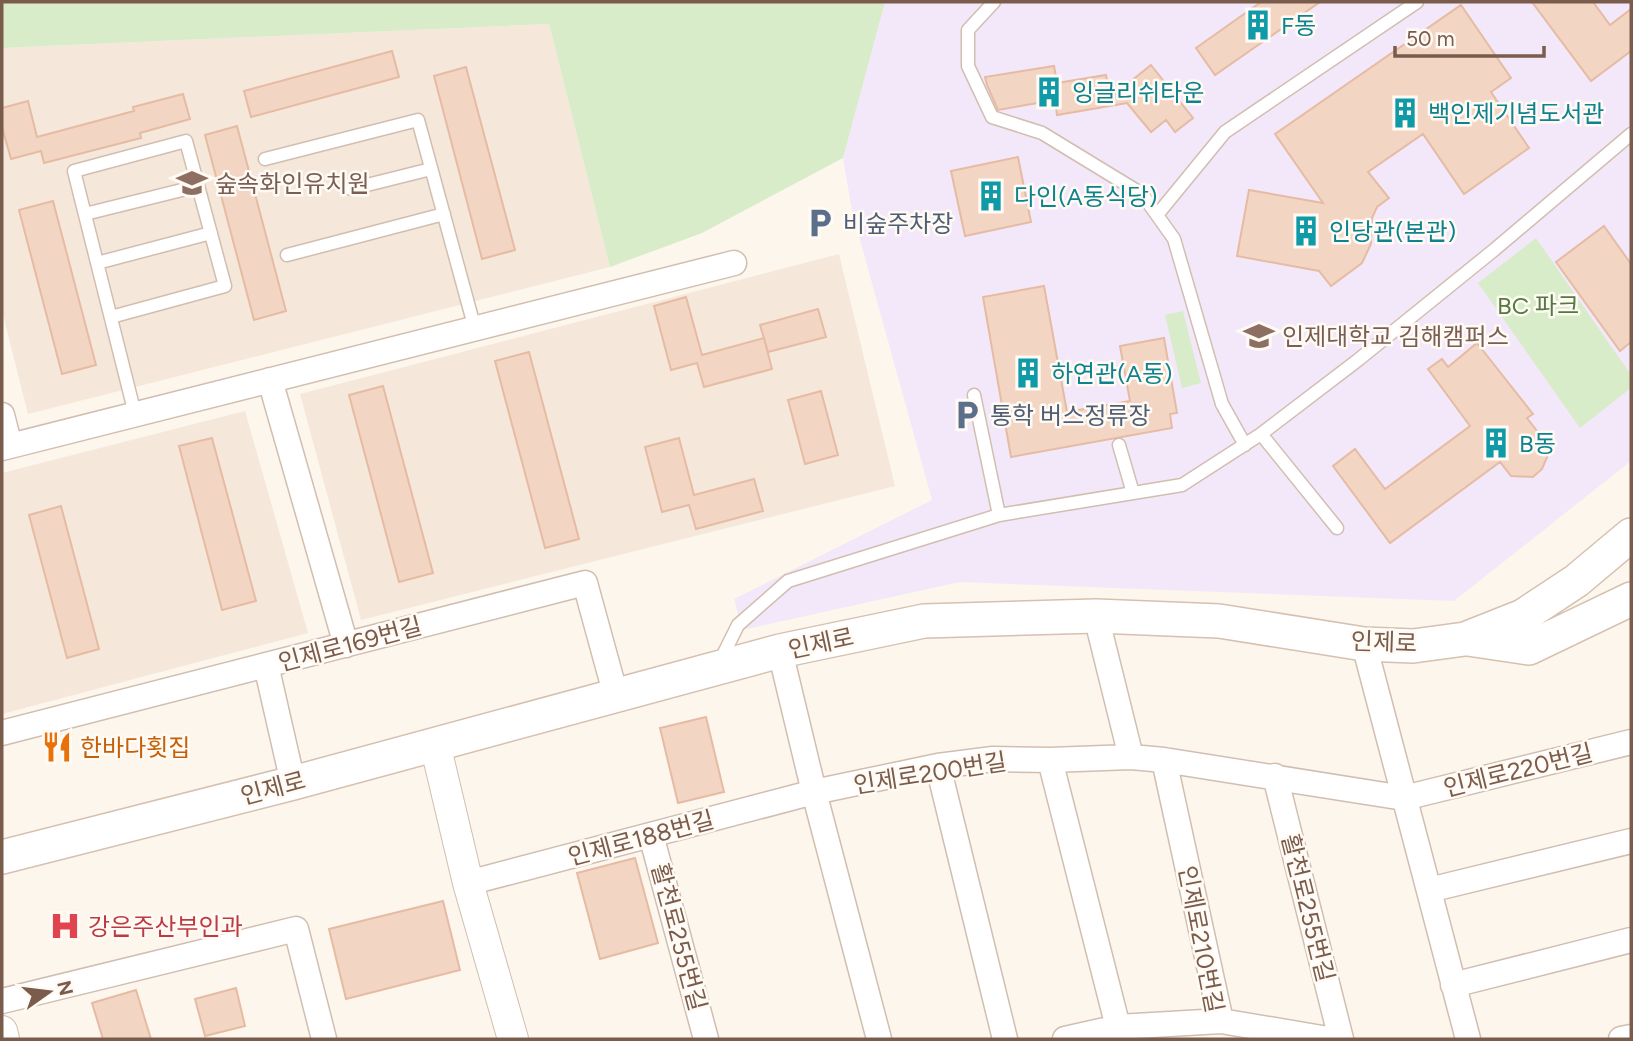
<svg xmlns="http://www.w3.org/2000/svg" width="1633" height="1041" viewBox="0 0 1633 1041" font-family="Figtree,'Noto Sans KR',sans-serif">
	<rect width="100%" height="100%" fill="#fdf6ec"/>
	<path fill="#f5e8da" d="M549,24l61,243 -582,147 -26,-103v-263z
		M839,254l56,232 -534,134 -61,-226z
		M245,411l63,222 -306,81v-241z"/>
	<path fill="#f3e8fa" d="M885,2h746v459l-177,140 -494,-19 -218,48 -8,-31 198,-99 -80,-289 -9,-53z"/>
	<path fill="#d8ecc9" d="M2,2h883l-42,156 -141,75 -92,34 -61,-243 -547,24z
		M1536,238l95,137v13l-51,40 -102,-145z
		M1183,311l18,72 -19,5 -17,-73z"/>
	<path fill="#f3d5c3" stroke="#e6bba3" stroke-width="2" d="M1261,2h59l-105,73 -19,-27z
		M1532,2h61l17,23 21,-16v42l-40,30z
		M1461,5l50,73 -20,14 38,56 -65,46 -41,-60 -55,38 21,26 -12,9 -5,11 -1,26 -9,19 -31,23 -12,-15 -82,-15 12,-66 74,13 -48,-69z
		M392,51l7,26 -148,40 -7,-26z
		M1151,65l42,53 -18,14 -9,-12 -15,12 -24,-29 -70,12 -2,-15 -57,10 -11,-25 -2,-8 69,-11 3,17 49,-8 4,23z
		M466,67l49,183 -33,9 -48,-183z
		M183,94l7,25 -50,14 1,5 -97,25 -3,-12 -30,8 -9,-32v-19l26,-7 9,36 97,-26 -1,-4z
		M237,126l49,185 -32,9 -49,-185z
		M1018,157l13,65 -66,14 -14,-65z
		M53,201l43,164 -34,9 -43,-164z
		M1604,226l27,38v78l-11,9 -64,-89z
		M1044,286l23,126 63,-11 -10,-55 44,-8 13,75 -7,1 2,14 -161,29 -28,-160z
		M686,297l16,58 62,-17 8,31 -68,18 -7,-24 -26,7 -17,-64z
		M818,309l8,28 -58,15 -8,-27z
		M1477,343l56,71 -6,4 17,22 4,15 -6,14 -9,8 -22,-1 -11,-14 -110,81 -57,-77 22,-17 30,40 85,-63 -42,-57 14,-10 6,8z
		M529,352l50,187 -34,9 -50,-187z
		M383,386l50,187 -34,9 -50,-187z
		M821,391l17,64 -33,9 -17,-64z
		M212,438l44,163 -34,9 -43,-164z
		M679,438l15,57 60,-16 9,32 -67,18 -7,-24 -27,7 -17,-65z
		M61,506l38,143 -32,9 -38,-143z
		M706,717l18,75 -46,11 -18,-75z
		M635,858l23,85 -58,16 -23,-86z
		M443,901l17,69 -114,29 -17,-70z
		M236,988l9,38 -40,10 -10,-37z
		M136,990l15,49h-48l-11,-36z"/>
	<g fill="none" stroke-linecap="round" stroke-linejoin="round">
		<g stroke="#d1beb0" stroke-width="15">
			<path id="service" d="M994,2l-26,28v36l24,51 50,16 100,61 32,45 48,165 23,41
				M265,159l153,-39 57,209
				M351,189l80,-20
				M85,214l113,-28
				M1157,215l68,-83 192,-130
				M287,255l157,-41
				M97,263l114,-30
				M111,317l114,-31 -39,-145 -112,30 61,243
				M974,395l25,120
				M1261,434l76,94
				M1119,445l14,48
				M719,663l19,-38 50,-44 211,-66 183,-30 79,-51 97,-74 136,-110 137,-116"/>
		</g>
		<g stroke="#d1beb0" stroke-width="27">
			<path id="minor" d="M270,380l76,265
				M2,415l8,31
				M2,448l732,-185
				M1096,616l35,141
				M1364,644l104,395
				M780,651l34,141 65,247
				M266,665l27,118
				M2,733l583,-150 31,113
				M1050,760l71,279
				M1164,760l57,261
				M938,766l67,273
				M1275,776l66,263
				M651,835l55,204
				M468,883l346,-91 124,-26 55,-7 57,1 81,-3 33,3 240,38 227,-56
				M1429,890l202,-49
				M1453,985l178,-45
				M2,1001l294,-72 28,110
				M1065,1039l53,-12 103,-6 107,18
				M1621,1039l10,-2"/>
		</g>
		<g stroke="#d1beb0" stroke-width="32">
			<path id="tertiary" d="M435,744l33,139 45,156
				M2,1031l2,8"/>
		</g>
		<g stroke="#d6c0b0" stroke-width="36">
			<path id="secondary" d="M1468,639l61,9 102,-49
				M2,857l291,-74 487,-132 144,-30 172,-5 123,5 145,23 49,2 52,-7 58,-23 53,-35 55,-46"/>
		</g>
		<use href="#service" stroke="#fff" stroke-width="12"/>
		<use href="#minor" stroke="#fff" stroke-width="24"/>
		<use href="#tertiary" stroke="#fff" stroke-width="30"/>
		<use href="#secondary" stroke="#fff" stroke-width="33"/>
	</g>
	<defs>
		<g id="building-bare" transform="scale(2.415)"><path d="M-4-6H4V6H1V3H-1V6H-4ZM-2.5-4.3h1.7v1.8h-1.7ZM.8-4.3h1.7v1.8H.8ZM-2.5-1h1.7V.8h-1.7ZM.8-1h1.7V.8H.8Z" fill="#0f9aa8" stroke="#fffaf3" stroke-width="2.5" paint-order="stroke"/></g>
		<g id="school-bare" transform="scale(2.415)"><path d="M0-5L7-2L0 1L-7-2ZM-4 1L0 2.5L4 1V4Q0 6-4 4Z" fill="#8d6e63" stroke="#fffaf3" stroke-width="2.5" paint-order="stroke"/></g>
		<g id="parking-bare" transform="scale(2.415)"><path d="M-3.5-5.5H1a3.5 3.5 0 0 1 0 7H-1V5.5H-3.5ZM-1-3.4V-.6H.8a1.4 1.4 0 0 0 0-2.8Z" fill="#5c6f8a" stroke="#fffaf3" stroke-width="2.5" paint-order="stroke"/></g>
		<g id="university-bare" transform="scale(2.415)"><path d="M0-5L7-2L0 1L-7-2ZM-4 1L0 2.5L4 1V4Q0 6-4 4Z" fill="#8d6e63" stroke="#fffaf3" stroke-width="2.5" paint-order="stroke"/></g>
		<g id="restaurant-bare" transform="scale(2.415)"><path d="M-5-6h1v4h1v-4h1v4h1v-4h1v5L-1.5 .5V6h-2V.5L-5-1ZM5-6V6H3V1.5H1.5Q1.5-4 5-6Z" fill="#e8710a" stroke="#fffaf3" stroke-width="2.5" paint-order="stroke"/></g>
		<g id="hospital-bare" transform="scale(2.415)"><path d="M-5-5h3v3.5h4V-5h3V5h-3V1.5h-4V5h-3Z" fill="#e0444e" stroke="#fffaf3" stroke-width="2.5" paint-order="stroke"/></g>
	</defs>
	<g fill-rule="evenodd">
		<use href="#building-bare" x="1258" y="25"/>
		<use href="#building-bare" x="1049" y="92"/>
		<use href="#building-bare" x="1405" y="113"/>
		<use href="#school-bare" x="192" y="183"/>
		<use href="#building-bare" x="991" y="196"/>
		<use href="#parking-bare" x="820" y="223"/>
		<use href="#building-bare" x="1306" y="231"/>
		<use href="#university-bare" x="1259" y="336"/>
		<use href="#building-bare" x="1028" y="373"/>
		<use href="#parking-bare" x="967" y="415"/>
		<use href="#building-bare" x="1496" y="443"/>
		<use href="#restaurant-bare" x="57" y="747"/>
		<use href="#hospital-bare" x="65" y="926"/>
	</g>
	<g text-anchor="middle" dominant-baseline="central" stroke-width="5" stroke-linejoin="round" paint-order="stroke">
		<g font-size="24" fill="#0d838f" stroke="#fffaf3" text-anchor="start">
			<text x="1281" y="25">F동</text>
			<text x="1072" y="92">잉글리쉬타운</text>
			<text x="1428" y="113">백인제기념도서관</text>
			<text x="1014" y="196">다인(A동식당)</text>
			<text x="1329" y="231">인당관(본관)</text>
			<text x="1051" y="373">하연관(A동)</text>
			<text x="1519" y="443">B동</text>
		</g>
		<g font-size="24" fill="#785e54" stroke="#fffaf3" text-anchor="start">
			<text x="215" y="183">숲속화인유치원</text>
			<text x="1282" y="336">인제대학교 김해캠퍼스</text>
		</g>
		<g font-size="24" fill="#4e5e75" stroke="#fffaf3" text-anchor="start">
			<text x="843" y="223">비숲주차장</text>
			<text x="990" y="415">통학 버스정류장</text>
		</g>
		<g font-size="24" fill="#537a41" stroke="#fffaf3">
			<text x="1538" y="305">BC 파크</text>
		</g>
		<g font-size="24" fill="#7a5c4d" stroke="#fffaf3">
			<text transform="translate(1384 642) rotate(2)">인제로</text>
			<text transform="translate(821 643) rotate(-12)">인제로</text>
			<text transform="translate(350 644) rotate(-15)">인제로169번길</text>
			<text transform="translate(1518 770) rotate(-14)">인제로220번길</text>
			<text transform="translate(930 773) rotate(-9)">인제로200번길</text>
			<text transform="translate(273 788) rotate(-15)">인제로</text>
			<text transform="translate(641 838) rotate(-15)">인제로188번길</text>
			<text transform="translate(1308 908) rotate(76)">활천로255번길</text>
			<text transform="translate(679 937) rotate(75)">활천로255번길</text>
			<text transform="translate(1201 939) rotate(79)">인제로210번길</text>
		</g>
		<g font-size="24" fill="#c56008" stroke="#fffaf3" text-anchor="start">
			<text x="80" y="747">한바다횟집</text>
		</g>
		<g font-size="24" fill="#be3a42" stroke="#fffaf3" text-anchor="start">
			<text x="88" y="926">강은주산부인과</text>
		</g>
	</g>
	<rect width="1633" height="1041" fill="none" stroke="#7a5c4d" stroke-width="7"/>
	<g transform="translate(49 992) rotate(76)" stroke="#fffaf3" stroke-width="5" paint-order="stroke">
	<path d="M0-5L12 26L0 18L-12 26Z" fill="#7a5c4d"/>
	<text y="-10" font-size="19" font-weight="bold" text-anchor="middle" fill="#7a5c4d">N</text>
	</g>
	<path d="M1395 46v10h149v-10" fill="none" stroke="#7a5c4d" stroke-width="3.5"/>
	<text x="1406" y="46" font-size="21" fill="#7a5c4d" stroke="#fffaf3" stroke-width="5" paint-order="stroke">50 m</text>
</svg>
